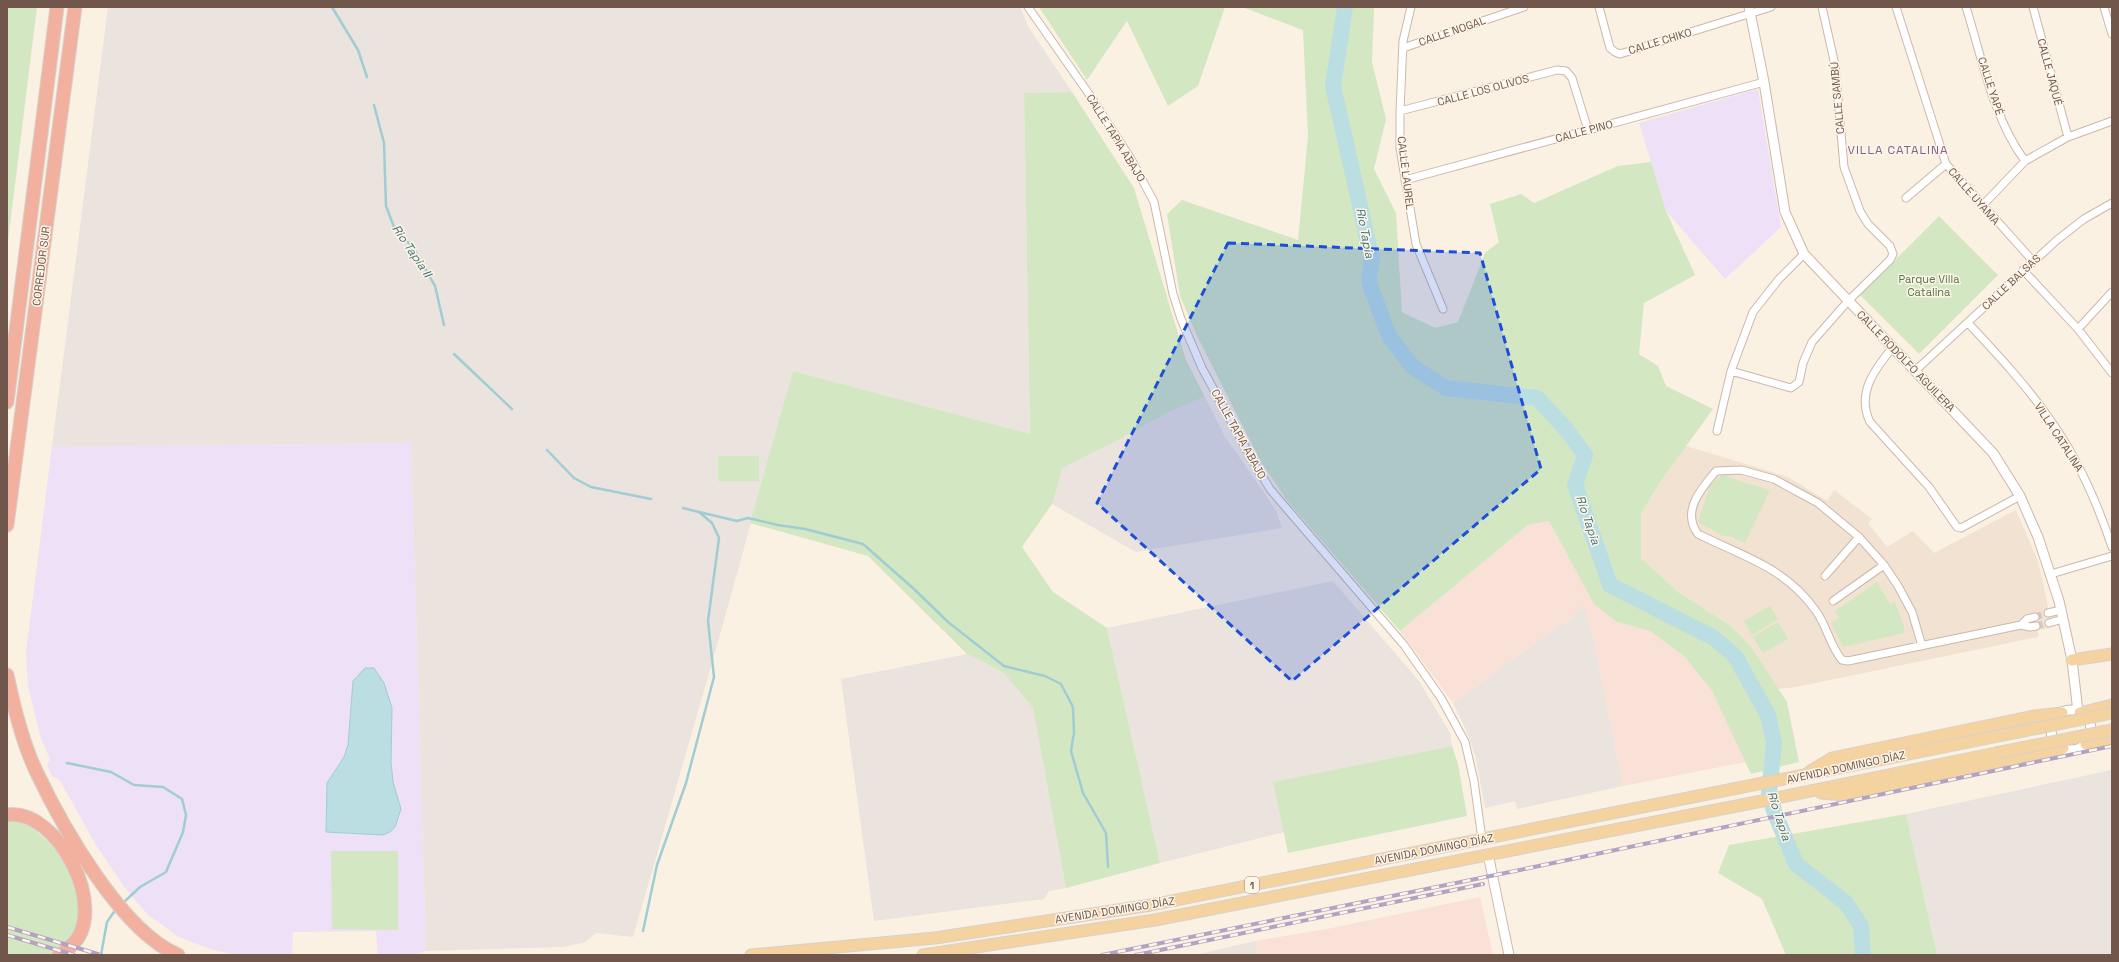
<svg xmlns="http://www.w3.org/2000/svg" width="2119" height="962" viewBox="0 0 2119 962" font-family="'Space Grotesk',sans-serif">
	<rect width="100%" height="100%" fill="#faf1e3"/>
	<path fill="#f1e2d2" d="M1686,446l102,31 39,24 7,-11 38,29 -4,4 19,24 26,-16 21,22 82,-43 22,51 9,40 4,27 -13,2v7l-242,50 -18,2 -28,-44 -19,-19 -53,-34 -37,-34v-44l19,-32z"/>
	<path fill="#fae1d8" d="M1549,521l46,83 22,18 33,9 34,25 28,35 34,71 -123,24 -31,-154 -17,-19 -4,8 -10,3 -108,79 -53,-72 128,-106z
		M1480,897l13,58h-236l-2,-14 72,-12z"/>
	<path fill="#eae3de" d="M108,7h912l9,21 43,64 -48,1 6,341 -237,-63 -77,278 -83,288 -37,-4 -11,9 -21,5 -138,4 -15,-508 -359,4z
		M1205,397l19,38 52,75 6,18 -146,24 -84,-48 10,-35 24,-15 27,-12 64,-35z
		M1333,581l86,100 31,52 2,13 -178,36 10,50 -124,31 -53,-235z
		M1584,606l8,26 31,154 -106,23 -2,-8 -30,7 -9,-50 -10,-28 -13,-27 108,-79 10,-3 4,-8z
		M967,654l37,19 29,35 33,180 -17,3 -5,8 -170,22 -33,-242z
		M2112,770v185h-175l-31,-141z
		M1255,941l2,14h-62z"/>
	<path fill="#eee0f7" d="M1758,89l23,138 -56,52 -59,-68 -27,-88z
		M411,443l15,508 -16,4h-32l-2,-24 -83,1 -1,23h-55l-27,-6 -31,-12 -31,-22 -23,-27 -29,-43 -37,-66 -7,-3 -5,-11 3,-6 -9,-20 -13,-53 -2,-34 26,-205z"/>
	<path fill="#d3e7c3" d="M7,7h30l-30,242z
		M1039,7h186l-27,79 -30,20 -41,-85 -40,59z
		M1242,7h132l-2,55 14,57 -12,50 22,44 6,99 33,16 23,-6 27,-69 14,-11 -9,-38 31,-10 13,9 84,-37 33,-4 15,49 29,64 -51,28 -5,51 19,12 8,20 47,23 -53,73 -19,32v44l37,34 53,34 19,19 37,57 12,60 -48,12 -39,-83 -28,-35 -34,-25 -33,-9 -23,-18 -45,-83 -21,4 -128,106 -112,-129 -27,-40 -64,-126 -17,-40 -13,-82 15,-14 116,40 10,-103 -5,-107z
		M1072,92l62,96 52,172 19,37c-33,11 -61,29 -91,45 -18,9 -34,16 -52,27l-10,35 -30,43 31,45 54,36 53,235 -94,25 -33,-180 -29,-35 -37,-19 -99,-98 -118,-33 43,-152 237,63 -6,-341z
		M1939,216l59,59 -79,79 -59,-59z
		M718,456h41v25h-41z
		M1723,474l16,7 31,9 -25,53 -15,-7h-7l-25,-14 12,-36z
		M1877,582l13,22 5,-2 9,24v7l-61,14 -12,-24 8,-5 -4,-7z
		M1770,606l8,13 -26,16 -8,-14z
		M1778,622l10,17 -25,14 -10,-16z
		M1452,746l6,18 9,52 -179,37 -15,-71z
		M1906,814l31,141h-151l-24,-56 -44,-26 11,-28z
		M7,820l13,2 11,5 21,18 18,25 9,23v32l-18,24 -12,6h-42z
		M331,851h67v79l-66,-1z"/>
	<path fill="#badee2" stroke="#a0cdd3" d="M365,668h9l10,15 8,25 -1,54 2,20 8,27 -6,18 -5,5 -7,3 -57,-3 1,-49 17,-26 4,-12 5,-64z"/>
	<g fill="none" stroke-linecap="round" stroke-linejoin="round">
		<path stroke="#a0cdd3" stroke-width="2.5" d="M332,7l26,43 9,27
			M374,105l10,38 2,63 8,21 20,22 21,37 9,39
			M454,354l58,55
			M547,450l27,28 17,9 60,12
			M699,512l38,9 11,-3 30,7 27,4 58,15 51,45 34,33 56,44 41,10 16,8 12,23 1,26 -3,18 12,42 23,40 2,34
			M67,763l44,9 23,13 29,2 19,12 4,16 -3,17 -17,40 -26,15 -16,15
			M643,931l14,-66 29,-82 28,-106 -6,-56 11,-83 -7,-15 -13,-11 -16,-4
			M101,955l6,-33 9,-13"/>
		<path stroke="#badee2" stroke-width="16" d="M1345,7l-12,79 39,173 -3,20 1,6 19,51 24,31 33,21 91,10 29,31 19,26 -10,30 35,100 104,53 21,18 33,59 6,28 -5,50 5,18 22,53 50,39 15,23 2,29"/>
		<path stroke="#d8cabd" stroke-width="7" stroke-dasharray="7 3.5" stroke-linecap="butt" d="M2035,617l13,-4
			M2036,626l13,-3"/>
		<g stroke="#cbb8ab" stroke-width="9">
			<path id="minor" d="M1028,7l61,87 42,65 23,43 19,92 8,25 21,49 52,95 16,26 17,20 117,136 37,53 24,44 9,39 8,58
				M1411,7l-8,34 -3,70v37l16,96 27,65
				M1599,7l11,41 5,4 5,2 151,-47
				M1896,7l50,157 87,97
				M1966,7c16,51 27,111 59,154
				M2033,7l35,130
				M2104,7l8,27
				M1403,48l121,-41
				M1400,111l157,-41 9,1 6,7 16,52
				M1405,180l359,-98
				M1906,198l40,-34
				M1982,206l43,-45 43,-24 44,-16
				M2023,270l55,59 34,44
				M1968,323c29,31 59,63 83,98 27,38 46,81 61,126
				M2078,329l34,-37
				M1893,347c-18,22 -37,46 -23,75l59,65 28,40 4,1 59,-32
				M1916,370l141,-130 27,-21 28,-16
				M1731,371l60,17 8,-6 4,-19 9,-21 36,-41 42,-41 3,-6 -3,-8 -22,-22 -8,-13 -16,-44 -9,-102 -13,-58
				M1717,431l14,-60 22,-59 26,-33 25,-25
				M2051,574l61,-18
				M1825,576l34,-39
				M1833,601l51,-36
				M2048,613l13,-3
				M2049,623l14,-4
				M2021,625l6,-6 8,-2
				M1922,646l-10,-34 -14,-26 -14,-21 -25,-28 -41,-34 -44,-24 -33,-9 -25,1c-15,18 -35,40 -18,63 46,23 87,33 118,77 11,15 14,35 26,49l6,1 173,-36 9,2 6,-1"/>
		</g>
		<g stroke="#cbb8ab" stroke-width="11">
			<path id="tertiary" d="M1749,7l15,75 21,130 19,42 189,199 27,43 18,41 21,64 13,59 6,52
				M2051 730a20 20 0 1 1 40 0a20 20 0 1 1-40 0Z
				M1488,854l21,101"/>
		</g>
		<g stroke="#d7d0cd" stroke-width="13">
			<path id="primary" d="M2072,660l40,-6
				M2080,713l32,-8
				M2086,744l26,-5
				M1809,772l23,-14 202,-42 28,-3
				M1821,793l23,2 219,-47
				M751,955l184,-17 216,-33 838,-167
				M923,955l232,-35 597,-117 244,-50"/>
		</g>
		<g stroke="#d7d0cd" stroke-width="15">
			<path id="motorway" d="M7,402l50,-395
				M7,525l68,-518
				M7,675c7,32 15,66 29,96 26,55 85,160 142,184
				M7,815c50,-8 104,95 64,131 -4,3 -7,7 -12,9"/>
		</g>
		<use href="#minor" stroke="#fff" stroke-width="7"/>
		<use href="#tertiary" stroke="#fff" stroke-width="9"/>
		<use href="#primary" stroke="#f5d3a0" stroke-width="11"/>
		<use href="#motorway" stroke="#f1b19e" stroke-width="13"/>
		<g stroke="#b3a3c3" stroke-width="4">
			<path id="rail" d="M7,927l94,28
				M7,935l67,20
				M1102,955l413,-84 597,-125
				M1136,955l347,-71"/>
		</g>
		<use href="#rail" stroke="#fef5e9" stroke-width="2.5" stroke-dasharray="8" stroke-linecap="butt"/>
		<g stroke="#d7d0cd" stroke-width="13" stroke-linecap="butt">
			<path id="primary-bridge" d="M1989,738l123,-25
				M1996,753l116,-23"/>
		</g>
		<use href="#primary-bridge" stroke="#f5d3a0" stroke-width="11"/>
	</g>
	<path fill="#1d4ed8" fill-opacity="0.2" stroke="#1d4ed8" stroke-width="3" stroke-dasharray="8 5" stroke-linejoin="round" d="M1228,243l252,10 61,216 -249,212 -195,-178z"/>
	<g text-anchor="middle" dominant-baseline="central" stroke-width="3" stroke-linejoin="round" paint-order="stroke">
		<rect fill="#fef5e9" stroke="#9b867a" stroke-width="1" x="1245" y="877" width="14" height="16" rx="3"/>
		<g font-size="10" font-weight="bold" fill="#71574b">
			<text x="1252" y="885">1</text>
		</g>
		<g font-size="11" fill="#71574b" stroke="#fef5e9">
			<text transform="translate(1452 31) rotate(-19)">CALLE NOGAL</text>
			<text transform="translate(1660 41) rotate(-17)">CALLE CHIKO</text>
			<text transform="translate(2050 72) rotate(75)">CALLE JAQUÉ</text>
			<text transform="translate(1991 86) rotate(72)">CALLE YAPÉ</text>
			<text transform="translate(1483 90) rotate(-15)">CALLE LOS OLIVOS</text>
			<text transform="translate(1837 98) rotate(-95)">CALLE SAMBÚ</text>
			<text transform="translate(1584 131) rotate(-15)">CALLE PINO</text>
			<text transform="translate(1116 138) rotate(58)">CALLE TAPIA ABAJO</text>
			<text transform="translate(1406 173) rotate(83)">CALLE LAUREL</text>
			<text transform="translate(1974 196) rotate(49)">CALLE UYAMA</text>
			<text transform="translate(41 266) rotate(-83)">CORREDOR SUR</text>
			<text transform="translate(2011 282) rotate(-43)">CALLE BALSAS</text>
			<text transform="translate(1906 361) rotate(46)">CALLE RODOLFO AGUILERA</text>
			<text transform="translate(1239 434) rotate(61)">CALLE TAPIA ABAJO</text>
			<text transform="translate(2059 437) rotate(57)">VILLA CATALINA</text>
			<text transform="translate(1846 767) rotate(-12)">AVENIDA DOMINGO DÍAZ</text>
			<text transform="translate(1434 849) rotate(-11)">AVENIDA DOMINGO DÍAZ</text>
			<text transform="translate(1115 910) rotate(-9)">AVENIDA DOMINGO DÍAZ</text>
		</g>
		<g font-size="11" fill="#547644" stroke="#fef5e9">
			<text x="1929" y="279">Parque Villa<tspan x="1929" dy="13">Catalina</tspan></text>
		</g>
		<g font-size="12" letter-spacing="1" fill="#7d638d" stroke="#fef5e9">
			<text x="1898" y="150">VILLA CATALINA</text>
		</g>
		<g font-size="12" font-style="italic" fill="#43747c" stroke="#fef5e9">
			<text transform="translate(1365 233) rotate(79)">Río Tapia</text>
			<text transform="translate(412 251) rotate(56)">Rio Tapia II</text>
			<text transform="translate(1588 520) rotate(71)">Río Tapia</text>
			<text transform="translate(1779 816) rotate(72)">Río Tapia</text>
		</g>
	</g>
	<rect width="2119" height="962" fill="none" stroke="#71574b" stroke-width="16"/>
</svg>
